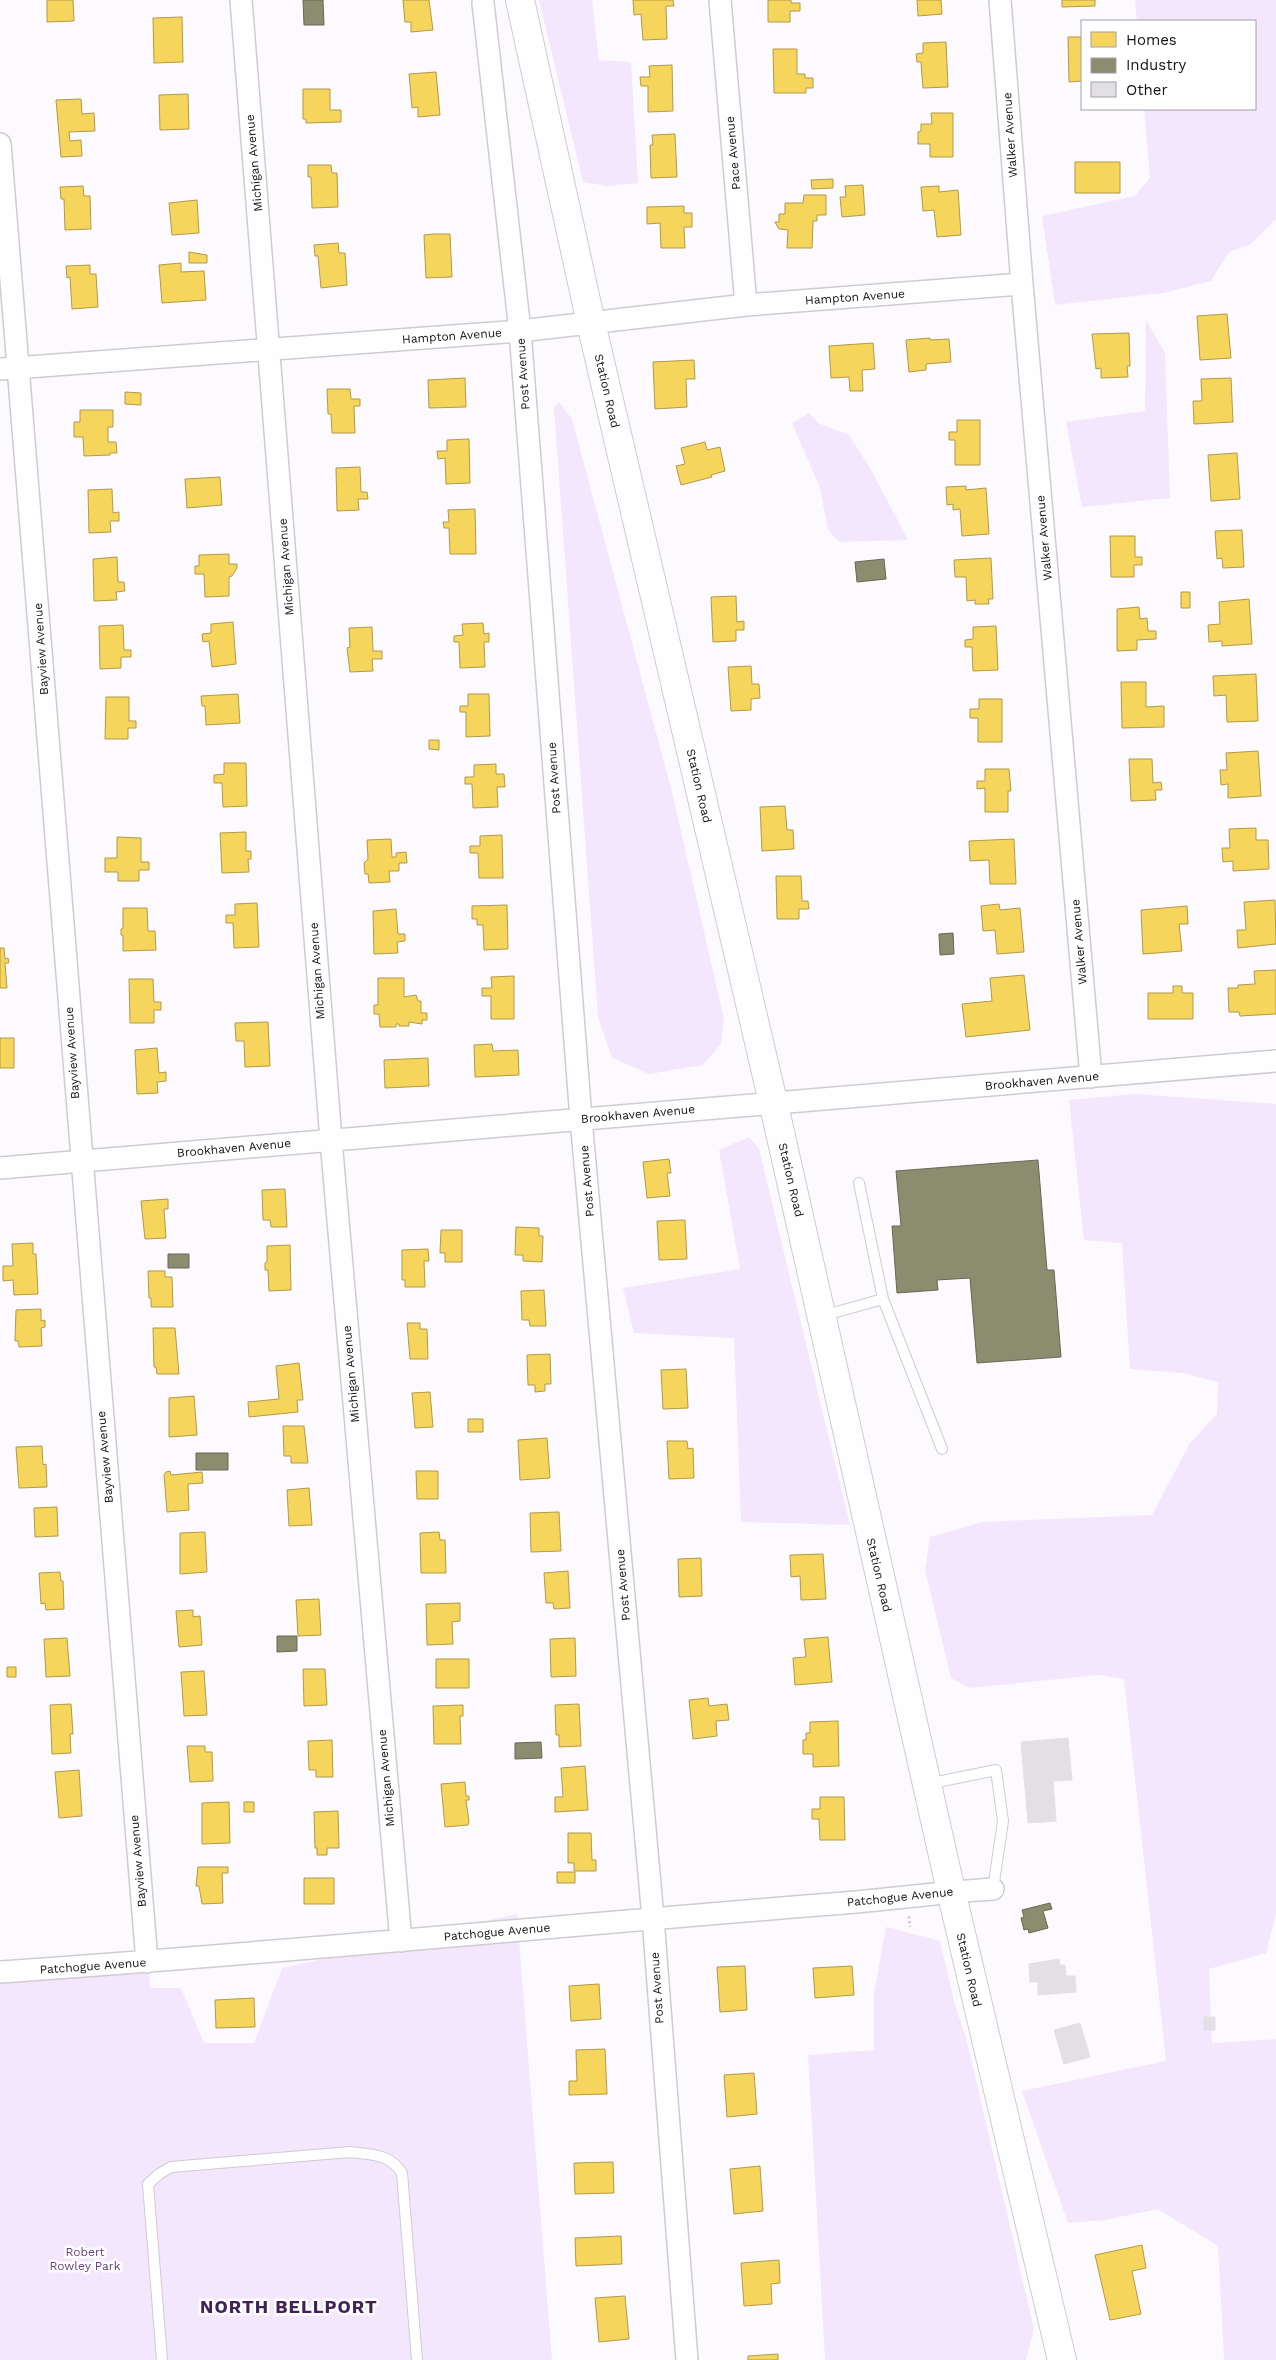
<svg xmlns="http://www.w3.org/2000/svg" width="1276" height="2360" viewBox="0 0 1276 2360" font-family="'Work Sans',sans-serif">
	<rect width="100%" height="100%" fill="#fcfafe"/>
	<path fill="#f3e7fd" d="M539,0h53l7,60 32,2 7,121 -31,3 -24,-4z
		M1135,0h141v219l-25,25 -22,8 -18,29 -48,12 -108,12 -13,-89 93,-20 15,-18 -6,-69h111v-88h-118z
		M1146,320l19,33 5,145 -88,9 -16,-85 79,-11z
		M559,402l13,17 100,373 52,227 -3,25 -18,21 -54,9 -37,-16 -14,-41 -44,-609z
		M809,413l9,10 31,12 21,33 38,72 -69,2 -11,-12 -8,-42 -28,-65z
		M1135,1094l141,10v810l-10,39 -57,16 3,74 64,-4v321h-52l-6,-114 -60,-37 -53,11 -37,3 -46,-132 144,-30 -42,-382 -25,-4 -129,13 -19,-10 -26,-108 5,-33 52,-15 170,-7 38,-72 27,-29 1,-32 -36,-9 -52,-4 -8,-126 -38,-3 -15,-140z
		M749,1137l10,12 91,376 -109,-3 -7,-184 -100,-5 -11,-45 117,-19 -21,-119z
		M517,1914l35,446h-552v-380l149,-11 1,21 1,-2h30l23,55h50l28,-75z
		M886,1927l54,14 15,64 11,32 68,292 -8,31h-201l-17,-305 66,-5v-57z"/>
	<path fill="#f6d55c" stroke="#b29a47" d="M47,0h26l1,21 -27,1z
		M403,0h26l4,30 -22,2v-10h-6z
		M633,0h40l1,6h-8l1,33 -24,1 -2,-26 -7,1z
		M768,0h23v3h9v8h-10v11h-22z
		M917,0h24l1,14 -24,2z
		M1062,0h33v6l-33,1z
		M182,17l1,45 -29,1 -1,-45z
		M1068,37h14v44l-13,1z
		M946,42l2,45 -25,1 -2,-26h-4l-1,-8 7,-1v-10z
		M773,49h24v25h8v4h8v10h-7v5h-32z
		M672,65l1,46 -25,1v-26h-7l-1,-9h10l-1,-11z
		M436,72l4,43 -22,2v-10l-6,1 -3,-34z
		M303,89h27v21h11v12l-35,1v-4h-3z
		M188,94l1,35 -29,1 -1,-35z
		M81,99l1,15 12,-1 1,18 -26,1 1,9 11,-1 1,16 -21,1 -5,-57z
		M931,113h22v44h-23v-13h-12v-12l3,-1v-7h11z
		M675,134l2,43 -26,1 -1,-33h3l-1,-10z
		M1075,162h45v31h-45z
		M308,165h23l1,8h5l1,34 -26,1 -1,-31h-3z
		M833,179v9l-21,1 -1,-9z
		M863,185l2,30 -23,2 -2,-20h6l-1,-11z
		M83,186l1,10h6l1,33 -26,1 -1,-31h-3l-1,-12z
		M939,186v6l19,-2 3,45 -24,2 -3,-27 -11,1 -2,-24z
		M804,195h22v20h-9v6h-4l-1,27h-25l1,-18 -9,-1 -4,-7h4v-8h6v-11h18z
		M197,200l2,33 -27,2 -3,-32z
		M684,206v7h8v14h-8l1,21h-24l-1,-25 -13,1v-17z
		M434,234h16l2,43 -26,1 -2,-43z
		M338,243l1,10h6l2,32 -26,3 -3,-32h-3l-1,-11z
		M189,252l18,3v8h-18z
		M181,263v9l23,-1 2,29 -44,3 -3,-38z
		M90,265v9h6l2,33 -26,2 -2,-32 -3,1 -1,-12z
		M1227,314l4,44 -31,2 -3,-44z
		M1129,333l1,33h-3l1,11 -27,1v-10l-5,1 -4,-35z
		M930,338v2l19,-1 2,23 -25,2v6l-17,2 -3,-32z
		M873,343l2,26 -13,1 1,21h-13l-1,-14 -18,1 -2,-32z
		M694,360l1,19h-9l1,28 -32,2 -2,-47z
		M465,378l1,29 -37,1 -1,-28z
		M1231,378l2,44 -39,2 -1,-23h9l-1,-22z
		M327,389h23l1,10h9v7h-6l1,27h-23l-1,-19h-3z
		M125,392l16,1v12l-16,-1z
		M80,410h33v17h-5v15h8l1,11h-7v2l-26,1 -1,-19h-9v-15h6z
		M957,420h23v45h-25v-25h-6v-8h8z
		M469,439l1,44 -24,1 -1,-26 -7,1 -1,-8h10v-11z
		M705,442l2,8 13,-3 5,24 -14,4 1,2 -31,8 -5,-19 9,-2 -4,-16z
		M1237,453l3,46 -29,2 -3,-46z
		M360,467l1,25h6l1,7h-10l1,11 -22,1 -1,-43z
		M220,477l2,28 -35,3 -2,-29z
		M966,486v4l20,-2 3,46 -27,2 -2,-27 -7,1v-6l-6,1 -1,-18z
		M112,489l1,24 6,-1v9h-9l1,11 -22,1 -1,-43z
		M475,509l1,45h-26l-1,-26h-5l-1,-6h6l-1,-12z
		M1242,530l2,37 -21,1 -1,-10 -5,1 -2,-28z
		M1110,536h25v21h7v8h-8v12h-23z
		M229,554v10h8v4l-5,8 -3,1v19l-24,1 -1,-23h-9v-8h4v-11z
		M117,557l1,25h6l1,9 -9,1 1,8 -23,1 -1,-42z
		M991,558l2,41h-5l1,5h-14v-4l-8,1 -1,-24h-11l-1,-17z
		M1181,592h9v16h-9z
		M736,596l1,26 7,-1v9h-8v11l-23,1 -2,-45z
		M1249,599l3,45 -30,2v-5l-13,1 -1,-17 12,-1 -1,-22z
		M1139,607l1,12 7,-1 1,13h8v8l-19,1v10l-20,1v-42z
		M233,622l3,42 -24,3 -3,-26 -6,1 -1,-8 9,-1v-9z
		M483,623l1,11 5,-1v9h-5l1,25 -25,1 -1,-26h-5v-6l9,-1 -1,-11z
		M123,625l1,25h7v7h-10v11l-21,1 -1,-43z
		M996,626l2,44 -25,1 -1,-24h-7v-7l8,-1v-12z
		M372,627l1,24h9v8h-10l1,12 -23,1 -3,-24 3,-1 -1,-19z
		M751,666l1,18h7l1,14 -9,1v11l-20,1 -3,-44z
		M1256,674l2,47 -31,1 -1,-27 -12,1 -1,-20z
		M1121,682h25v25l18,-1v21l-42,1z
		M238,694l2,29 -34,2 -1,-19h-3l-1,-10z
		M468,694h21l1,42 -24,1v-25h-6v-6h8z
		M106,697h23v24h7v7h-8v11h-23z
		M979,699h23v43h-24v-24h-8v-9h9z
		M429,740h10v10l-10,-1z
		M1258,751l3,45 -33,2v-14l-7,1 -1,-15h7l-1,-17z
		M1129,759h23l1,24 8,-1 1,8h-7l1,10 -25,1z
		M224,763h22l1,43 -24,1 -1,-24h-8v-8l10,-1z
		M496,764v10h8l1,13h-8l1,20 -25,1 -1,-24h-7v-7h9v-12z
		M985,769h24l2,22h-3v21h-23v-24l-8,1v-8h8z
		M785,806l2,24h6l1,19 -32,2 -2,-44z
		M1256,828v12h12l1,29 -36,2v-10l-10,1 -1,-14h8l-1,-19z
		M246,832v19h5v8h-3l1,13 -27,1 -2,-40z
		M502,835l1,43h-24l-1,-25h-8v-7h10v-10z
		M117,837l24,1v24h8v8h-10v11h-21v-9h-13v-14h12z
		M391,839l1,18h4v-4l10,-1 1,11h-8v8h-10l1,11 -21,1 -1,-9h-3l-1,-11 4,-4 -1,-19z
		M1014,839l2,45h-26l-1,-24 -19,1 -1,-20z
		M776,876h25l1,25h6l1,8h-10v10h-22z
		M1275,900l1,44 -38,4 -1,-18h9l-2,-28z
		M257,903l2,44 -25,1 -1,-25h-7v-8h9v-11z
		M999,904l1,6 20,-2 4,44 -27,2 -2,-24 -12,1 -2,-25z
		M507,905l1,44 -24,1 -1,-25h-6v-6h-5v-13z
		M1187,906l1,18h-9l3,27 -39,3 -2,-44z
		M123,908h24l1,23h7l1,19 -33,1v-16h-2v-6l2,-1z
		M396,909l2,25h7v7l-8,1 1,11 -24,1 -1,-43z
		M0,948h4l1,11 3,-1 1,5h-4l2,25h-7z
		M1276,970v44l-36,2 -1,-4h-10l-1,-24h10v-3l17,-1 -1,-13z
		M1024,975l6,55 -64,7 -4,-33 30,-3 -2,-23z
		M514,976v43h-23v-23h-9v-8h10l-1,-11z
		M378,978h26v19l12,-2 2,6h3v12h6v7h-5v4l-13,-2v4h-10v-2h-3v3h-16l-1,-13h-5v-9h4z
		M129,979h24l1,23h7v8h-7v13h-24z
		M1173,986h9v7h11v26h-45v-26h25z
		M268,1022l2,44 -25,1 -1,-26h-8l-1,-18z
		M0,1038h14v30h-14z
		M492,1044l1,7 25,-1 1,25 -44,2 -1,-32z
		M157,1048l2,25 7,-1v9l-9,1 1,11 -21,1 -2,-44z
		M428,1058l1,28 -44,2 -1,-28z
		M669,1159l2,14h-4l3,23 -23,2 -4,-36z
		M285,1189l2,38h-16l-1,-7h-7l-1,-30z
		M168,1199v10h-4l2,29 -21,1 -4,-38z
		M685,1220l2,39 -28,1 -2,-39z
		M516,1227l23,1v8h4l-1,26 -19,-1v-6h-8z
		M441,1230h21v32h-17v-9h-5z
		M33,1243v11h3l2,40 -24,1 -1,-15 -10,1v-15h10l-1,-22z
		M290,1245l1,45 -22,1 -1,-21h-3v-7l2,-1v-16z
		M428,1249l1,12h-5l1,26h-20v-7h-3v-30z
		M148,1271h17v6h7l1,30h-22v-9h-2z
		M544,1290l2,36h-16l-1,-6h-7l-1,-29z
		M41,1309v12l4,-1v7l-4,1 1,18 -23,1 -1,-6h-3l1,-31z
		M407,1323h13v6h7l1,30h-18z
		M153,1328h22l4,46h-22l-1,-7h-2z
		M550,1354l1,30h-6v7l-10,1v-7h-7l-1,-30z
		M299,1363l4,37h-6l1,12 -49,5 -1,-15 31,-3 -3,-33z
		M686,1369l2,39 -25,1 -2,-39z
		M430,1392l3,35 -18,1 -3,-35z
		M194,1396l3,39 -28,2v-39z
		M468,1419h15v13h-15z
		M283,1426h21l4,37h-17v-7h-7z
		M547,1438l3,40 -30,2 -2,-40z
		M667,1441h20l1,8 5,-1 1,30 -25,1z
		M42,1446l1,19 3,-1 1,23 -28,1 -3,-41z
		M170,1471l1,4 31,-3 1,11 -15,1 1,26 -22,2 -3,-37 2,-3z
		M416,1471h22v28h-21z
		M309,1488l3,37 -23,1 -2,-36z
		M57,1507l1,29 -23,1 -1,-29z
		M559,1512l2,39 -30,1 -1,-39z
		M205,1532l2,40 -27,2v-41z
		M439,1532l1,8h5l1,33h-25l-1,-40z
		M823,1554l3,45 -25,1 -1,-24 -9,1 -1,-22z
		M701,1558l1,38 -23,1 -1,-38z
		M568,1571l2,37 -16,1 -1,-6h-7l-2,-30z
		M60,1572l1,9h2l1,28 -18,1 -1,-7 -4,1 -2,-31z
		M319,1599l2,36 -23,1 -2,-36z
		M460,1603v18l-8,1 1,22 -26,1 -1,-41z
		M193,1610v7l7,-1 2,29 -23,2 -3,-36z
		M828,1637l4,45 -37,3 -2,-27 13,-1 -2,-18z
		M67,1638l3,38 -24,1 -2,-38z
		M575,1638l1,38 -25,1 -1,-38z
		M436,1659h33v29h-33z
		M7,1667h9v10h-9z
		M303,1669h22l2,36 -23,1z
		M204,1671l3,44 -23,1 -3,-44z
		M708,1698l1,8 18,-2 2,16 -13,1 1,15 -24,3 -4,-39z
		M71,1704l2,30h-3l1,19 -19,1 -2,-49z
		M579,1704l2,42 -22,1v-12h-3l-1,-30z
		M463,1705v11h-3l1,28h-27l-1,-38z
		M838,1721l1,45 -26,1v-13h-10v-14h3v-7h4v-11z
		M332,1740l1,37h-17v-7h-7l-1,-29z
		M187,1746h18v6h7l1,29 -23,1z
		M585,1766l3,44 -33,2v-15h8l-2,-29z
		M79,1770l3,46 -23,2 -4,-46z
		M465,1782l1,14h3v4h-3l3,22 -1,3 -23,2 -4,-43z
		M820,1797h24l1,43h-25l-1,-21h-7v-10h8z
		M229,1802l1,41 -28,1v-41z
		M244,1802h10v10h-10z
		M338,1811l1,37h-12v7h-10v-7h-2l-1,-36z
		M568,1833h23l1,27h4v11h-22v-8h-6z
		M198,1867h30v6h-6l1,30 -21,1 -3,-18h-3z
		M557,1872h18v11h-18z
		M304,1878h30v26h-30z
		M745,1966l2,44 -27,2 -3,-45z
		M852,1966l2,29 -39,3 -2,-30z
		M599,1984l2,35 -30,2 -2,-35z
		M254,1998l1,29 -39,1 -1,-28z
		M605,2049l2,45 -38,1v-14h8l-1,-31z
		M754,2073l3,41 -30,3 -3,-42z
		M613,2162l1,31 -39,1 -1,-31z
		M760,2166l3,45 -29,3 -4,-45z
		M621,2236l1,28 -46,2 -1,-28z
		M1142,2245l4,23 -14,3 9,43 -31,6 -15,-65z
		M779,2260l1,23 -9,1 1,20 -28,2 -3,-43z
		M625,2296l4,43 -30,3 -4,-44z
		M778,2354v6h-30v-4z"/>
	<path fill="#8c8c6e" stroke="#686754" d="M303,0h20l1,25h-20z
		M884,559l2,20 -29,3 -2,-20z
		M953,933l1,21 -14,1 -1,-21z
		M1038,1160l9,110h7l7,87 -84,6 -7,-85 -33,2 1,10 -41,3 -5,-67h9l-5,-55z
		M168,1254h21v14h-21z
		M196,1453h32v17h-32z
		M277,1636h20v15l-20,1z
		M541,1742l1,16 -27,1v-16z
		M1050,1903l2,6 -9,2 5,17 -19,5 -1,-4 -4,1 -3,-12 3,-1 -2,-7z"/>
	<path fill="#e2e0e4" stroke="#e2e0e4" d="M1068,1738l4,42 -19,1 3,40 -28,2 -7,-81z
		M1059,1959l1,6h5l1,11h9l1,16 -38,3v-13h-8l-1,-18z
		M1204,2017h11v13h-11z
		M1080,2023l10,34 -26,7 -10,-34z"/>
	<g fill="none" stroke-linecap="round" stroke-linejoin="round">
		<g stroke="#ceccd0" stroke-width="12">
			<path id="lane" d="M883,1299l59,150
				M822,1316l61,-17 -24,-116
				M928,1784l68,-14 7,51 -10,68
				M162,2360l-14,-176 11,-10 12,-7 179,-15c22,3 39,1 52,21l15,187"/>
		</g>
		<g stroke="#ceccd0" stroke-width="24">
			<path id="street" d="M241,0l90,1140 70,801
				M720,0l26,305
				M1000,0l22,284 69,793
				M483,3l37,328 61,788 72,799 34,442
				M0,144l147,1818
				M0,369l520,-38 226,-26 276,-21
				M0,1168l1276,-107
				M0,1972c282,-19 562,-47 844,-69 50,-4 99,-11 149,-14"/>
		</g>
		<g stroke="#ceccd0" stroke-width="30">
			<path id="secondary" d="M520,0l71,323 186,796 174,772 111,469"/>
		</g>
		<path stroke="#d2d2d3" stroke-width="3" stroke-dasharray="2.5 2.5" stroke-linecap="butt" d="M909,1916l1,11"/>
		<use href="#lane" stroke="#fffeff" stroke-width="10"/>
		<use href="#street" stroke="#fffeff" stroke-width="21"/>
		<use href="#secondary" stroke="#fffeff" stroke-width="28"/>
	</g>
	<g text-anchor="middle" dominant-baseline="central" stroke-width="5" stroke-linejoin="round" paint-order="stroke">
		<g font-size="12" fill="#151217" stroke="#fff">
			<text transform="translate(1010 135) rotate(-94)">Walker Avenue</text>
			<text transform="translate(733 153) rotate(-95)">Pace Avenue</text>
			<text transform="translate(254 163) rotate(-95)">Michigan Avenue</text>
			<text transform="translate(855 297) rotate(-4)">Hampton Avenue</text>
			<text transform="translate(452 336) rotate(-4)">Hampton Avenue</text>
			<text transform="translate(523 374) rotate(-94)">Post Avenue</text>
			<text transform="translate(607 391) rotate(77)">Station Road</text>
			<text transform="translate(1044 538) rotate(-95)">Walker Avenue</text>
			<text transform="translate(286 567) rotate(-94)">Michigan Avenue</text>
			<text transform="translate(41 649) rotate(-94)">Bayview Avenue</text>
			<text transform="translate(554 778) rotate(-94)">Post Avenue</text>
			<text transform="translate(699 786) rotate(77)">Station Road</text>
			<text transform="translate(1079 942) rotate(-95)">Walker Avenue</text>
			<text transform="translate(317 971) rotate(-94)">Michigan Avenue</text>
			<text transform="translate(72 1053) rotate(-94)">Bayview Avenue</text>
			<text transform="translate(1042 1081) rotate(-5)">Brookhaven Avenue</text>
			<text transform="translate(638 1114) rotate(-5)">Brookhaven Avenue</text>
			<text transform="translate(234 1148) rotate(-5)">Brookhaven Avenue</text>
			<text transform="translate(791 1180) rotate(77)">Station Road</text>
			<text transform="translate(587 1181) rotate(-95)">Post Avenue</text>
			<text transform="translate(351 1374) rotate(-95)">Michigan Avenue</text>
			<text transform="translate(105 1457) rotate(-95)">Bayview Avenue</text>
			<text transform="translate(879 1575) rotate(77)">Station Road</text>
			<text transform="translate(623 1585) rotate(-95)">Post Avenue</text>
			<text transform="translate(386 1778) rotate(-95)">Michigan Avenue</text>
			<text transform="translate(138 1861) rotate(-95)">Bayview Avenue</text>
			<text transform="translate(900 1897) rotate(-6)">Patchogue Avenue</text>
			<text transform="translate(497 1932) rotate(-5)">Patchogue Avenue</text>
			<text transform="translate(93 1966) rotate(-4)">Patchogue Avenue</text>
			<text transform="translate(969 1970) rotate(77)">Station Road</text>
			<text transform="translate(657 1988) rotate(-94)">Post Avenue</text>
		</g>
		<g font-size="12" fill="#683f86" stroke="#fff">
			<text x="85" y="2252">Robert<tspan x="85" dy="14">Rowley Park</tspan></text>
		</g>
		<g font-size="18" font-weight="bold" letter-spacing="1" fill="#422158" stroke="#fff">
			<text x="289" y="2306">NORTH BELLPORT</text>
		</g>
	</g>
	<rect x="1081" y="20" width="175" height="90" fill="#ffffff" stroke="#a1a0a2"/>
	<rect x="1091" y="32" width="25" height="15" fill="#f6d55c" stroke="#a1a0a2"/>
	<text x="1126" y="45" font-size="15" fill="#151217">Homes</text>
	<rect x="1091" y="58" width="25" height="15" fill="#8c8c6e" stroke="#a1a0a2"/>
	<text x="1126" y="70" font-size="15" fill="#151217">Industry</text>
	<rect x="1091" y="82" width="25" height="15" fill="#e2e0e4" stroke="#a1a0a2"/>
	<text x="1126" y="95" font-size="15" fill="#151217">Other</text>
</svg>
